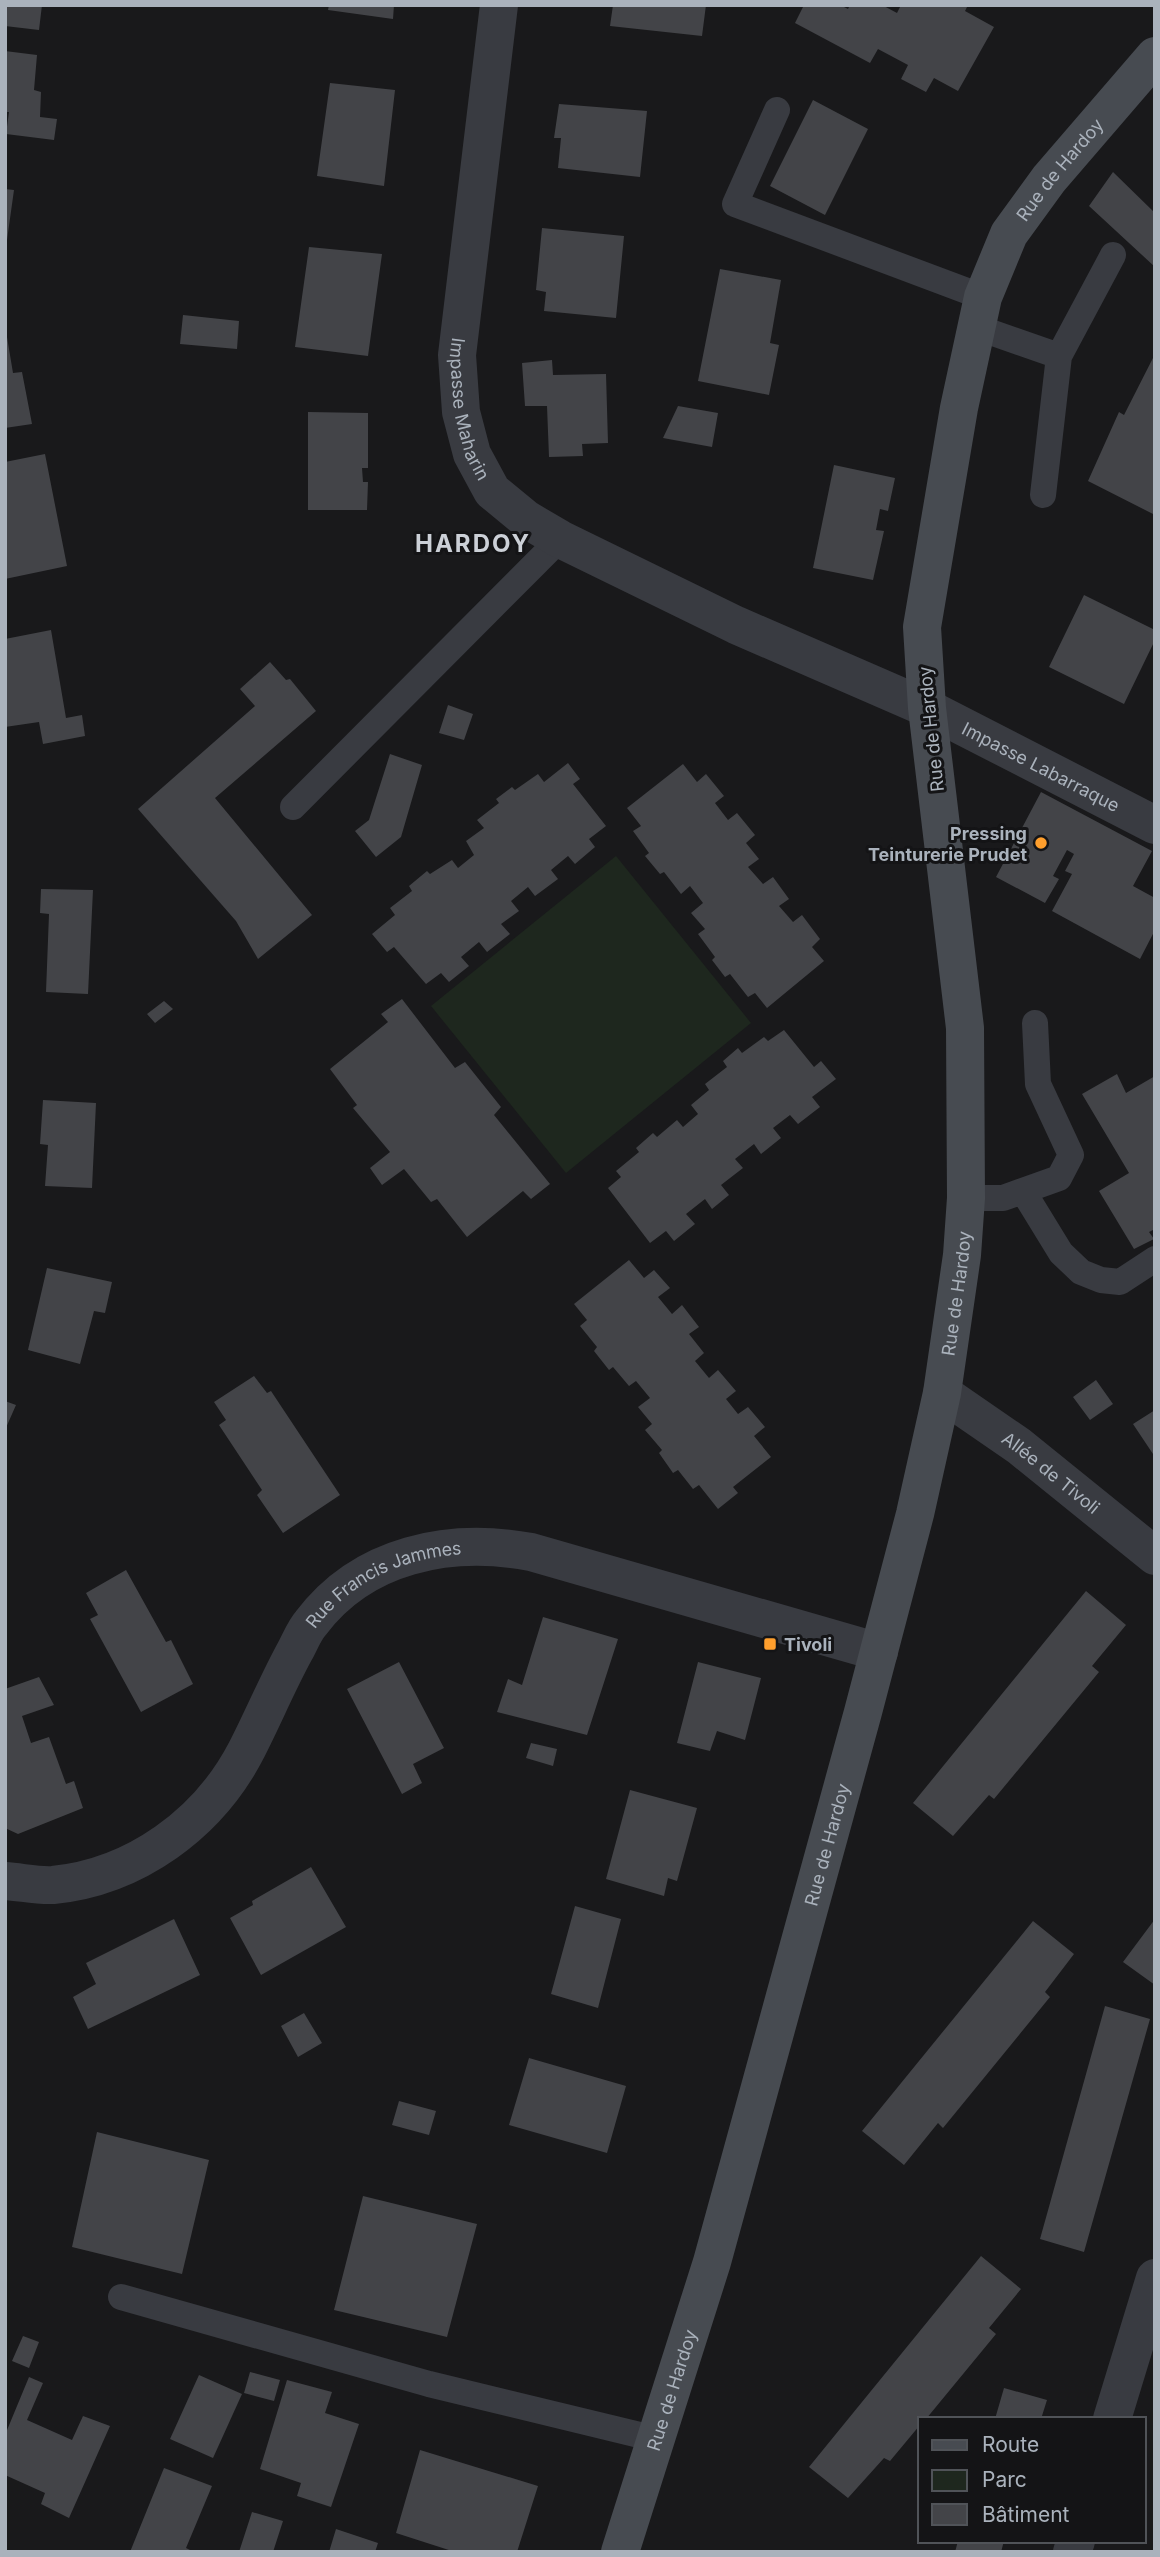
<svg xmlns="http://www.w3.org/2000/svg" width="1160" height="2557" viewBox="0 0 1160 2557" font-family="Inter,sans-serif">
	<rect width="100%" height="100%" fill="#19191b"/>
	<path fill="#1e271e" d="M616,856l135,167 -185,150 -135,-167z"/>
	<path fill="#434448" d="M5,5h37l-3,25 -34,-4z
		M329,5h65l-1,14 -65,-9z
		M613,5h93l-4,31 -92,-10z
		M804,5h36l8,4 2,-4h32l15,8 4,-8h67l-3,6 29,16 -36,64 -24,-13 -8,14 -25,-13 7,-14 -30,-16 -8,14 -75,-40z
		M5,51l32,4 -3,35 7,2 -1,25 17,2 -3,21 -48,-6 3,-22h-4z
		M330,83l65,7 -11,96 -67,-10z
		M813,100l55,29 -43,86 -55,-29z
		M559,104l88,7 -7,66 -82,-9 3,-30h-7z
		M1113,172l42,41v54l-66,-61z
		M5,189l9,1 -7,50h-2z
		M542,228l82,8 -8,82 -72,-7 2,-19 -10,-2z
		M309,247l73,7 -14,102 -73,-9z
		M720,269l61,11 -11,63 9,2 -10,50 -71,-14z
		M183,315l56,6 -2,28 -57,-5z
		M7,337l6,36 9,-1 10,52 -27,4z
		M1155,354v161l-67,-34 31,-69 5,3z
		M552,360l1,15 53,-1 2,69 -26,1 1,12 -34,1 -2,-51h-22l-3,-43z
		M678,406l40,7 -6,34 -49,-9z
		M308,412l60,1v55h-6l1,14h5l-1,28h-59z
		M45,454l22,112 -62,13v-117z
		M834,465l61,13 -7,33 -8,-2 -4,21 8,1 -11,49 -60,-12z
		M1084,595l71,35v10l-31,64 -75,-37z
		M51,630l15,88 16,-3 3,21 -42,8 -4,-22 -34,5v-88z
		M270,662l16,18 4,-1 26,32 -101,87 97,117 -54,44 -22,-38 -98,-112 117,-103 -15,-17z
		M448,705l25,9 -9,26 -25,-7z
		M390,754l32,11 -21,72 -25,20 -21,-26 14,-11z
		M568,763l12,16 -7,5 33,42 -17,13 6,8 -20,17 -7,-8 -17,14 7,9 -23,17 -7,-9 -17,14 8,10 -18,13 9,10 -23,18 -8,-10 -18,15 8,9 -20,16 -8,-9 -15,11 -32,-37 -7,5 -15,-18 23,-19 -5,-7 22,-17 -3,-5 18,-15 3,3 22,-14 6,8 16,-13 -8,-14 18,-13 -7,-8 22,-17 -3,-4 16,-12 3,3 23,-16 6,8z
		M683,764l14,18 9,-8 18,22 -9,7 13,17 9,-7 18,22 -9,8 13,16 -11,8 15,17 10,-7 16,22 -10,7 14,16 9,-7 18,24 -8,8 12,14 -57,47 -12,-15 -7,4 -18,-23 -5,3 -13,-17 3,-3 -17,-23 7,-5 -14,-16 12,-10 -13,-17 -9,8 -17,-22 -4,2 -15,-18 4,-3 -16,-22 8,-5 -14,-18z
		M1041,792l111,59 -19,35 22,12v32l-15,29 -88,-48 20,-37 -7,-3 9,-17 -7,-4 -14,26 6,3 -14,24 -49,-26z
		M41,889l52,1 -5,104 -42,-2 3,-78 -9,-1z
		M402,999l53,69 10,-6 36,45 -7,8 56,69 -19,15 -8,-8 -56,46 -30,-38 -6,3 -27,-33 -22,16 -12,-17 20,-16 -37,-44 4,-3 -27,-36 58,-47 -7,-8z
		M164,1001l9,8 -18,14 -8,-9z
		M784,1030l30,37 7,-6 15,18 -24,18 8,10 -22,17 -8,-9 -17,13 8,10 -20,16 -7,-10 -19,15 8,9 -22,17 8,10 -17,14 -7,-10 -19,15 9,10 -21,17 -8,-10 -16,12 -42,-55 13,-11 -5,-6 23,-19 -3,-4 17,-15 4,4 20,-17 6,7 15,-13 -7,-9 18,-15 -4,-6 22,-17 -4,-6 15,-13 4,5 22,-16 4,4z
		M1117,1074l9,19 29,-17v153l-6,3 5,7 -20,10 -35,-58 30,-18 -47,-79z
		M43,1100l53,3 -4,85 -47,-2 3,-41 -8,-1z
		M629,1260l15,18 10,-8 16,18 -12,9 14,17 10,-9 17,22 -10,7 15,19 -9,8 14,17 9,-8 18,21 -10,8 12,15 10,-7 17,20 -11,9 17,21 -38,30 5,6 -20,16 -19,-24 -6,4 -15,-19 -5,3 -14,-20 3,-3 -17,-20 7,-6 -14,-17 12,-9 -14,-17 -7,5 -16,-19 -4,3 -15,-19 3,-4 -17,-21 7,-6 -13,-16z
		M47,1268l65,14 -7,31 -11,-2 -14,53 -52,-14z
		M254,1376l13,17 4,-2 69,104 -57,38 -26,-38 5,-5 -43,-65 7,-5 -12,-18z
		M1096,1380l17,24 -23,16 -17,-23z
		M5,1401l11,4 -11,25z
		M1155,1410v47l-22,-33z
		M126,1570l40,72 5,-2 22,44 -52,28 -51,-93 8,-4 -12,-22z
		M1086,1591l40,34 -34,41 7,6 -105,127 -5,-4 -36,41 -40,-33z
		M543,1617l75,22 -31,96 -90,-23 11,-33 14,6z
		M399,1662l45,86 -31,16 9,19 -20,11 -55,-105z
		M698,1662l63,16 -16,62 -28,-9 -7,20 -33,-8z
		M39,1677l15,28 -32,11 9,27 18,-6 17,47 8,-3 9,27 -65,26 -13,-6v-139z
		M531,1743l26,6 -4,17 -27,-8z
		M630,1790l67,18 -20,73 -9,-3 -4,18 -58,-17z
		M311,1867l35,60 -85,48 -31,-57 23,-13 -1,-4z
		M575,1906l46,13 -23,89 -47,-14z
		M174,1919l26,56 -112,54 -15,-32 23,-13 -10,-21z
		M1155,1919v66l-32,-23z
		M1033,1921l41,33 -29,38 5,5 -107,131 -5,-5 -34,42 -42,-34z
		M1105,2006l45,13 -66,233 -44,-13z
		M304,2013l18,30 -24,14 -17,-31z
		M529,2058l97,28 -19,67 -98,-28z
		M399,2101l37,10 -7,24 -37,-10z
		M97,2132l112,28 -27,114 -110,-27z
		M363,2196l114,28 -30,113 -113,-27z
		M981,2256l40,33 -32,39 7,6 -70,85h-6v6l-30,36 -6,-3 -36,40 -39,-31z
		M23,2336l16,6 -10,26 -17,-7z
		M250,2372l30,8 -6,21 -30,-8z
		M199,2375l43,19 -29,64 -43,-19z
		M29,2377l14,6 -16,37 45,20 11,-24 27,10 -41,92 -28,-14 4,-11 -40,-18v-40z
		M287,2380l45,12 -7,21 34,11 -28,83 -34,-11 4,-13 -41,-14z
		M1004,2388l43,12 -6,19h-46z
		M420,2450l118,36 -21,66h-62l-59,-19z
		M164,2468l48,18 -26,62 8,4h-64z
		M252,2512l31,9 -10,31h-34z
		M336,2529l42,14 -3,9h-46z
		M958,2541h46l-3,11h-46z"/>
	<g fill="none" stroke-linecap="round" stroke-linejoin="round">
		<path stroke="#393b41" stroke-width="26" d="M777,110l-42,94 248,93
			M976,327l83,29 -16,139
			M1059,356l54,-101
			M293,807l267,-268
			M1023,1191l38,62 20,19 20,8 19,2 35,-23
			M966,1198h37l56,-20 12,-23 -33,-71 -3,-61
			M121,2297l308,87 227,55"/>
		<g stroke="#393b41" stroke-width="38">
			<path id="s1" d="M499,5l-42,350 4,57 11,42 20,37 34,28 34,20 176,86 191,83 228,117"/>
			<path id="s2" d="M942,1393l77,53 136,110"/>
			<path id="s3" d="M5,1881c16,1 33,5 48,4 82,-8 155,-61 193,-134 17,-33 31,-67 49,-100 5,-9 9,-20 16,-28 52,-69 138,-86 220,-71l348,100"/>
			<path d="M1112,2419l43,-141"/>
			<path d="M1072,2552l4,-11"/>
		</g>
		<path stroke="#474b51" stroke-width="38" id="s4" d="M620,2552l92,-290 151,-550 52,-198 27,-121 20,-138 4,-57 -1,-170 -38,-320 -5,-81 37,-219 24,-111 26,-63 40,-55 106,-123"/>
	</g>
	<g fill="#ff9f2d" stroke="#141416" stroke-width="2.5">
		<circle cx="1041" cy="843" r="7"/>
		<rect x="763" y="1637" width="14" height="14" rx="3.5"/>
	</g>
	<g text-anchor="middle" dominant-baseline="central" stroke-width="6" stroke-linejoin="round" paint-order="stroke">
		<g font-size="18" fill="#aab2bc" stroke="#141416">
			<text stroke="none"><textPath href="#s4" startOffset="2459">Rue de Hardoy</textPath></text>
			<text stroke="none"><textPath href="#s1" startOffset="408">Impasse Maharin</textPath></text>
			<text transform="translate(931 729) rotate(-96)">Rue de Hardoy</text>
			<text stroke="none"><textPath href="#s1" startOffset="1111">Impasse Labarraque</textPath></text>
			<text stroke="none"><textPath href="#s4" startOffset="1304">Rue de Hardoy</textPath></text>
			<text stroke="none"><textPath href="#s2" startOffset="135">Allée de Tivoli</textPath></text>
			<text stroke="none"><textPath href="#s3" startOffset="522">Rue Francis Jammes</textPath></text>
			<text stroke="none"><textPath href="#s4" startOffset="737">Rue de Hardoy</textPath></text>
			<text stroke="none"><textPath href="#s4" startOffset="170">Rue de Hardoy</textPath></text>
		</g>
		<g font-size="18" font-weight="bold" fill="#aab2bc" stroke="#141416" text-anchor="end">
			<text x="1027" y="833">Pressing<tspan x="1027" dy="21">Teinturerie Prudet</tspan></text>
			<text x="784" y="1644" text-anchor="start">Tivoli</text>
		</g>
		<g font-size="24" font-weight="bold" letter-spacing="2" fill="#ccd0d7" stroke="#141416">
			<text x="473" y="543">HARDOY</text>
		</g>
	</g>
	<rect width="1160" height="2557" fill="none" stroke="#aab2bc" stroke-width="14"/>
	<rect x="918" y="2417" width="228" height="126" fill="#141416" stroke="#505358" stroke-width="2"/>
	<rect x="932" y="2440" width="35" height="10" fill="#474b51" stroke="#505358" stroke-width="2"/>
	<text x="982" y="2452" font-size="21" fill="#aab2bc">Route</text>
	<rect x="932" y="2470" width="35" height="21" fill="#1e271e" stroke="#505358" stroke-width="2"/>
	<text x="982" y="2487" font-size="21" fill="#aab2bc">Parc</text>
	<rect x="932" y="2504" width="35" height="21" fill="#434448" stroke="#505358" stroke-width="2"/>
	<text x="982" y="2522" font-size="21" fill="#aab2bc">Bâtiment</text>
</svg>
